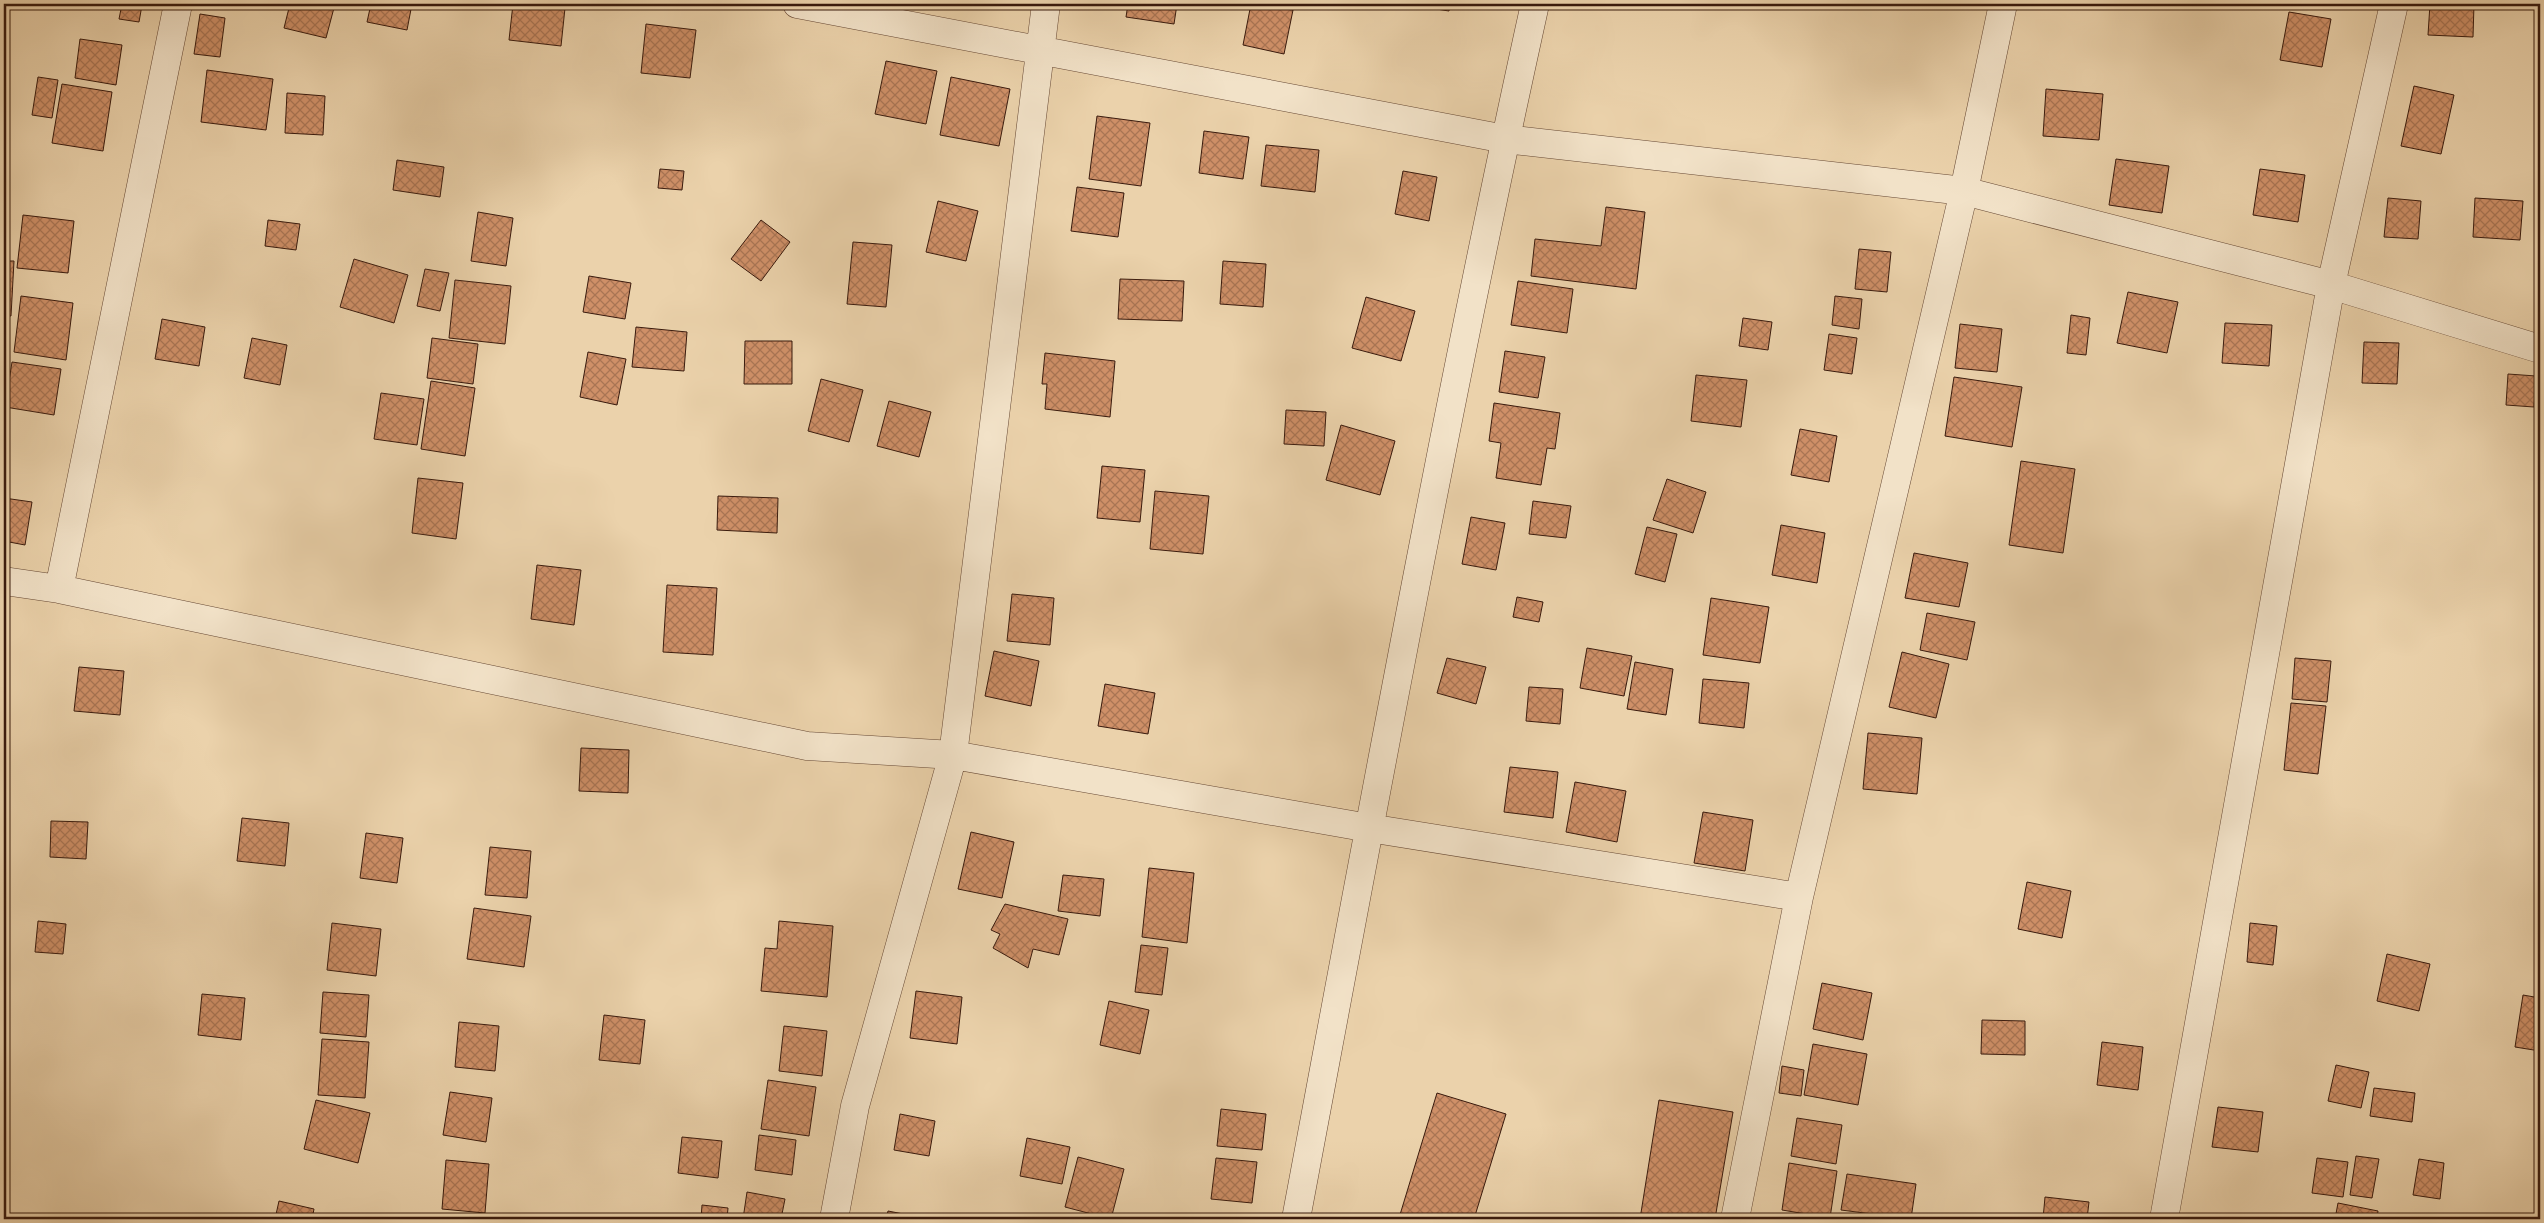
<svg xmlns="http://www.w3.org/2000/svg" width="2544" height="1223" viewBox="0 0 2544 1223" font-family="'IM FELL Great Primer',serif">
	<defs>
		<pattern id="building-cross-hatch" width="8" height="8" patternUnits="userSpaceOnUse" patternTransform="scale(1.25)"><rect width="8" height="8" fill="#cf9068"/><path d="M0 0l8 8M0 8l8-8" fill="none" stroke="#a97554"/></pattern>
	</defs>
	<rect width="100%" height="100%" fill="#ebd2ab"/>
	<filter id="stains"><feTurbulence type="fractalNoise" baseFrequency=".004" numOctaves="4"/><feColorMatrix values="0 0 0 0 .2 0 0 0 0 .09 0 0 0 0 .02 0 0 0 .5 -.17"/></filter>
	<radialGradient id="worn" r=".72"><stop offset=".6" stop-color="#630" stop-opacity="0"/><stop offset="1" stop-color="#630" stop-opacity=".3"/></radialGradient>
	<path fill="url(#building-cross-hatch)" stroke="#391a0d" d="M122,4l20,1 -3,17 -20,-3z
		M290,4h45l-9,34 -42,-10z
		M371,4h41l-5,26 -40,-8z
		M513,4l52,4 -4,38 -52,-6z
		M1128,4h49l-3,20 -48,-7z
		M1251,4l42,6 -9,44 -41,-9z
		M1418,4h32l-1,7 -32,-5z
		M2430,4h44l-1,33 -45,-2z
		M2289,12l42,7 -9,48 -42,-7z
		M200,14l25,4 -5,39 -26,-3z
		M646,24l50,6 -6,48 -49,-5z
		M80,39l42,6 -6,40 -41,-7z
		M886,61l51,10 -11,53 -51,-10z
		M207,70l66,9 -7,51 -65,-8z
		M38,77l20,3 -6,38 -20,-3z
		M951,77l59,12 -11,57 -59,-11z
		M62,84l50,8 -9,59 -51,-8z
		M2414,86l40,9 -13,59 -40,-8z
		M2046,89l57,5 -4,46 -56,-4z
		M287,93l38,3 -2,39 -38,-2z
		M1097,116l53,7 -9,63 -52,-7z
		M1204,131l45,6 -6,42 -44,-6z
		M1266,145l53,5 -4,42 -54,-6z
		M2116,159l53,7 -7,47 -53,-8z
		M397,160l47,7 -4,30 -47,-7z
		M660,169l24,2 -2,19 -24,-2z
		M2260,169l45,6 -7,47 -45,-7z
		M1403,171l34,6 -8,44 -34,-7z
		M1077,187l47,6 -6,44 -47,-6z
		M2388,198l33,3 -3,38 -34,-2z
		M2475,198l48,3 -3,39 -47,-3z
		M938,201l40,10 -12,50 -40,-9z
		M1606,207l39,5 -9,77 -105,-13 4,-37 66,7z
		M478,212l35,6 -7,48 -35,-5z
		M23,215l51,6 -6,52 -51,-5z
		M268,220l32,4 -4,26 -31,-4z
		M761,220l29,22 -29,39 -30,-22z
		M853,242l39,3 -6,62 -39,-3z
		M1859,249l32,3 -4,40 -32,-3z
		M354,259l54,16 -14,48 -54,-16z
		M4,261h10l-3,55 -7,-1z
		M1223,261l43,3 -3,43 -43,-3z
		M425,269l24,4 -9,38 -23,-5z
		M589,276l42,7 -6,36 -42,-7z
		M1120,279l64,2 -2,40 -64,-2z
		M455,280l56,6 -6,58 -56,-6z
		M1518,281l55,8 -6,44 -56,-8z
		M2128,292l50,10 -11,51 -50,-10z
		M21,296l52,7 -7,57 -52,-8z
		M1835,296l27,3 -3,30 -27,-4z
		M1366,297l49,14 -14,50 -49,-13z
		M2071,315l19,3 -4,37 -19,-2z
		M1743,318l29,4 -4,28 -29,-4z
		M162,319l43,8 -6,39 -44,-7z
		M2225,323l47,2 -3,41 -47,-3z
		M1960,324l42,5 -5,43 -42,-4z
		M636,327l51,5 -3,39 -52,-4z
		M1829,334l28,4 -5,36 -28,-4z
		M252,338l35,7 -7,40 -36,-7z
		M432,338l46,6 -5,40 -46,-6z
		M745,341h47v43h-48z
		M2364,342l35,1 -2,41 -35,-1z
		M1505,351l40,6 -7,41 -39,-6z
		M588,352l38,7 -9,46 -37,-8z
		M1045,353l70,8 -5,56 -65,-8 2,-25h-5z
		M12,362l49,7 -7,46 -49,-8z
		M2508,374l28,2 -2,31 -28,-2z
		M1696,375l51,5 -6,47 -50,-6z
		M1954,377l68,10 -10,60 -67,-11z
		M821,379l42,11 -14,52 -41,-11z
		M431,381l44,7 -10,68 -44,-7z
		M381,393l43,6 -7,46 -43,-6z
		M889,401l42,11 -12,45 -42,-11z
		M1494,403l66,10 -5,36 -8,-1 -6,37 -45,-7 5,-35 -12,-2z
		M1286,410l40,2 -2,34 -40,-2z
		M1341,425l54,16 -15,54 -54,-15z
		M1800,429l37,7 -8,46 -38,-7z
		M2021,461l54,8 -12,84 -54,-8z
		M1102,466l43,4 -5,52 -43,-4z
		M418,478l45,5 -7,56 -44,-6z
		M1667,479l39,13 -13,41 -40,-13z
		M1155,491l54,5 -6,58 -53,-5z
		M718,496l60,2 -1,35 -60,-3z
		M4,498l28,4 -7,43 -21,-4z
		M1533,501l38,5 -5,32 -37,-4z
		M1471,517l34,6 -9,47 -34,-6z
		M1781,525l44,8 -8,50 -45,-8z
		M1647,527l30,7 -12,48 -30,-8z
		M1914,553l54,10 -9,44 -54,-9z
		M537,565l44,5 -7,55 -43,-6z
		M667,585l50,3 -4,67 -50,-3z
		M1012,594l42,4 -4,47 -43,-4z
		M1517,597l26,5 -4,20 -26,-5z
		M1711,598l58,9 -9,56 -57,-8z
		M1927,613l48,9 -8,38 -47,-10z
		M1587,648l45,8 -8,40 -44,-8z
		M994,651l45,10 -8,45 -46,-10z
		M1902,652l47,12 -13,54 -47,-11z
		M1447,658l39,9 -10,37 -39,-11z
		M2295,658l36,3 -4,41 -35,-3z
		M1635,662l38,7 -7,46 -39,-6z
		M79,667l45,4 -4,44 -46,-4z
		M1703,679l46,4 -5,45 -45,-5z
		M1105,684l50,9 -7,41 -50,-8z
		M1529,687l34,2 -3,35 -34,-3z
		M2291,703l35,3 -8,68 -34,-4z
		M1868,733l54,5 -5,56 -54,-5z
		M581,748l48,2 -1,43 -49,-2z
		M1510,767l48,5 -5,46 -49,-6z
		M1575,782l51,9 -9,51 -51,-10z
		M1703,812l50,8 -8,51 -51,-8z
		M242,818l47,5 -4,43 -48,-5z
		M51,821l37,1 -2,37 -36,-2z
		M971,832l43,10 -12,56 -44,-9z
		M366,833l37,5 -6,45 -37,-5z
		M490,847l41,4 -4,47 -42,-3z
		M1149,868l45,5 -7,70 -45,-6z
		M1063,875l41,4 -4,37 -42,-5z
		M2027,882l44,9 -9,47 -44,-9z
		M1005,904l63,15 -9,36 -26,-6 -5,19 -35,-20 7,-14 -9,-4z
		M474,908l57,8 -7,51 -57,-8z
		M38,921l28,3 -3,30 -28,-2z
		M779,921l54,5 -6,71 -66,-6 4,-43 12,1z
		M332,923l49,6 -5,47 -49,-6z
		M2250,923l27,3 -4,39 -26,-3z
		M1141,945l27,3 -6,47 -27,-3z
		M2387,954l43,10 -11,47 -42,-10z
		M1822,983l50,10 -9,47 -50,-11z
		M916,991l46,6 -5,47 -47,-6z
		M323,992l46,3 -3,42 -46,-4z
		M202,994l43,4 -4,42 -43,-5z
		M2523,995l17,3v53l-25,-4z
		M1109,1001l40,9 -9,44 -40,-9z
		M604,1015l41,5 -5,44 -41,-4z
		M1982,1020l43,1v34l-44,-1z
		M459,1022l40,4 -4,45 -40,-4z
		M784,1026l43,5 -5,45 -43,-5z
		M322,1039l47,3 -4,56 -47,-3z
		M2102,1042l41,5 -5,43 -41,-5z
		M1813,1044l54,10 -9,51 -54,-10z
		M2336,1065l33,7 -8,36 -33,-7z
		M1782,1066l22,4 -3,26 -22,-3z
		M768,1080l48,7 -7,49 -48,-7z
		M2374,1088l41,5 -3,29 -42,-6z
		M450,1092l42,6 -6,44 -43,-7z
		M1437,1093l69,21 -32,105 -75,-1z
		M316,1100l54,13 -12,50 -54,-14z
		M1659,1100l74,12 -18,107h-75z
		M2218,1107l45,5 -5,40 -46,-5z
		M1221,1109l45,5 -4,36 -45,-4z
		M900,1114l35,7 -6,35 -35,-6z
		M1797,1118l45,7 -6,39 -45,-8z
		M759,1135l37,5 -4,35 -37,-5z
		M682,1137l40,4 -4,37 -40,-5z
		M1027,1138l43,9 -8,37 -42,-8z
		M2356,1156l23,3 -7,39 -22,-3z
		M1078,1157l46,12 -13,50 -46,-12z
		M1216,1158l41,4 -5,41 -41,-4z
		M2317,1158l31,4 -5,35 -31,-4z
		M2419,1159l25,4 -4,36 -27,-4z
		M446,1160l43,4 -4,49 -43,-4z
		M1789,1163l48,8 -7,47 -48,-8z
		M1847,1174l69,10 -5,35 -70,-9z
		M747,1192l38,7 -4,20h-38z
		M2045,1197l44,5 -2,17h-44z
		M279,1201l35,8 -2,10h-37z
		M2338,1203l40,8 -1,8h-42z
		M702,1205l26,3 -1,11h-26z
		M888,1211l41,8h-43z"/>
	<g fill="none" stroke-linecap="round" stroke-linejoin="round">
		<g stroke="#664834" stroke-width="29">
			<path id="minor" d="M797,4l708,135 459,52 367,94 209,64
				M4,581l55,8 748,157 146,9 416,73 430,69
				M59,589l119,-585
				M834,1219l21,-113 98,-351 93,-751
				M1296,1219c76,-405 150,-812 239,-1215
				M1735,1219l64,-322 165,-706 39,-187
				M2164,1219l167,-934 63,-281"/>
		</g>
		<use href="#minor" stroke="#f2e2c8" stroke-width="28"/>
	</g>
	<rect width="2544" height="1223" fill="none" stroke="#ebd2ab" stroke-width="20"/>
	<rect x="5" y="5" width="2534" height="1213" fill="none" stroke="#391a0d" stroke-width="2.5"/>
	<rect x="10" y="10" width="2524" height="1203" fill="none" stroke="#391a0d"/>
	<rect width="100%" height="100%" filter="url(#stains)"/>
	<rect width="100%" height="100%" fill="url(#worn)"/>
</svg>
